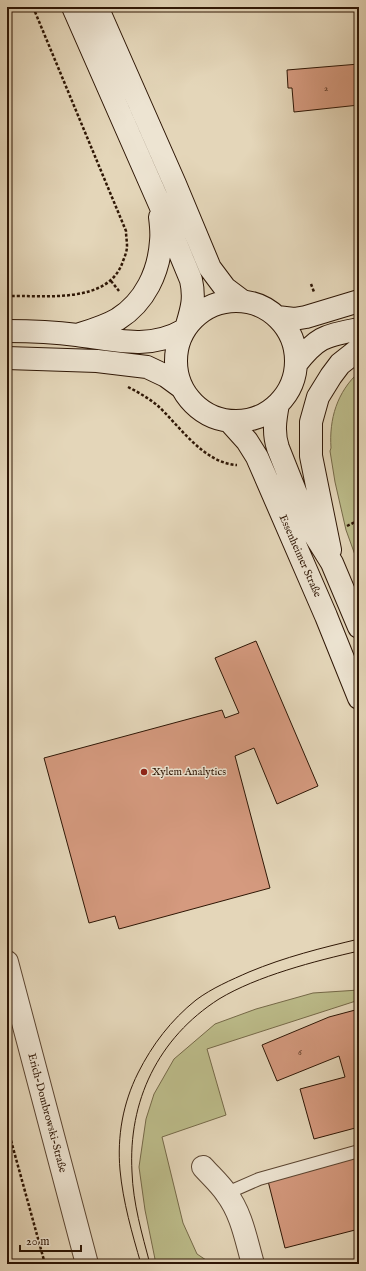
<svg xmlns="http://www.w3.org/2000/svg" width="366" height="1271" viewBox="0 0 366 1271" font-family="'IM FELL English',serif">
	<rect width="100%" height="100%" fill="#e4d6b9"/>
	<filter id="stains"><feTurbulence type="fractalNoise" baseFrequency=".005" numOctaves="4"/><feColorMatrix values="0 0 0 0 .2 0 0 0 0 .09 0 0 0 0 .02 0 0 0 .5 -.17"/></filter>
	<radialGradient id="worn" r=".72"><stop offset=".6" stop-color="#630" stop-opacity="0"/><stop offset="1" stop-color="#630" stop-opacity=".3"/></radialGradient>
	<path fill="#bcbc8a" stroke="#756948" d="M359,372v194l-13,-36 -11,-48 -5,-31 1,-3c-2,-29 6,-56 28,-76z
		M359,990v10l-152,49 19,66 -64,22 21,86 14,31 15,10h-56l-11,-54 -6,-43 7,-48 8,-25 20,-35 41,-35 41,-15 57,-16z"/>
	<path fill="#d59a7f" stroke="#2e1605" d="M359,64v41l-65,7 -2,-24h-4l-1,-18z
		M256,641l62,145 -41,18 -23,-56 -19,8 35,132 -151,41 -4,-13 -26,7 -45,-165 178,-48 3,8 14,-5 -24,-55z
		M359,1009v118l-45,12 -14,-50 45,-12 -6,-21 -62,25 -15,-36 67,-28z
		M359,1157v72l-74,19 -17,-67z"/>
	<g fill="none" stroke-linecap="round" stroke-linejoin="round">
		<g stroke="#5c4632" stroke-width="14">
			<path id="lane" d="M227,1193l32,-14 100,-28"/>
		</g>
		<g stroke="#5c4632" stroke-width="24">
			<path id="street" d="M7,962l80,302
				M203,1167c8,9 17,17 23,26 16,21 20,47 27,71"/>
		</g>
		<g stroke="#2e1605" stroke-width="24">
			<path id="secondary" d="M73,7l87,198 31,75c4,18 1,28 -4,45
				M97,7l78,177 35,84 15,20 16,12
				M176 361a60 60 0 1 1 120 0a60 60 0 1 1-120 0Z
				M277,317l17,2 12,-2 53,-16
				M7,331c23,0 47,1 70,4 37,5 73,15 107,-5
				M80,334c13,-4 26,-8 38,-15 27,-17 41,-47 43,-78 1,-8 0,-16 -1,-24
				M7,358l90,3 50,6 19,9 15,11
				M296,364c22,-28 29,-28 63,-35
				M278,404c-3,16 -5,29 0,44l31,78 23,37 27,64
				M229,421l18,20 10,16 69,159 33,82
				M330,550l-19,-94v-34l7,-25 13,-21 9,-12 19,-15"/>
		</g>
		<path stroke="#2e1605" stroke-width="2.5" stroke-dasharray="3 2" stroke-linecap="butt" d="M111,281l8,10
			M311,284l3,8
			M7,296c37,-1 102,9 116,-35 2,-5 4,-10 4,-15 0,-5 -1,-10 -1,-15l-93,-224
			M128,387c10,5 20,11 29,18 23,21 46,58 80,60
			M347,526l12,-6
			M7,1126l38,138"/>
		<use href="#lane" stroke="#ede4d2" stroke-width="12"/>
		<use href="#street" stroke="#ede4d2" stroke-width="22"/>
		<use href="#secondary" stroke="#ede4d2" stroke-width="22"/>
		<path stroke="#2e1605" stroke-width="1" d="M141,1264c-9,-31 -18,-62 -21,-94 -3,-34 3,-67 18,-97 14,-28 33,-53 58,-73 16,-12 35,-20 53,-28 36,-15 72,-24 110,-33
			M150,1264c-8,-30 -17,-61 -18,-92 -4,-71 26,-134 87,-173 38,-23 96,-38 140,-48"/>
	</g>
	<circle fill="#8f2418" stroke="#ede4d2" stroke-width="1.5" cx="144" cy="772" r="4"/>
	<g text-anchor="middle" dominant-baseline="central" stroke-width="3" stroke-linejoin="round" paint-order="stroke">
		<g font-size="9" fill="#583724">
			<text x="326" y="88">2</text>
			<text x="300" y="1052">6</text>
		</g>
		<g font-size="11" fill="#2e1605" stroke="#ede4d2">
			<text transform="translate(300 556) rotate(66)">Essenheimer Straße</text>
			<text transform="translate(47 1113) rotate(75)">Erich-Dombrowski-Straße</text>
		</g>
		<g font-size="11" fill="#2e1605" stroke="#ede4d2" text-anchor="start">
			<text x="152" y="772">Xylem Analytics</text>
		</g>
	</g>
	<rect width="366" height="1271" fill="none" stroke="#e4d6b9" stroke-width="24"/>
	<rect x="8" y="8" width="350" height="1255" fill="none" stroke="#2e1605" stroke-width="2"/>
	<rect x="12" y="12" width="342" height="1247" fill="none" stroke="#2e1605"/>
	<path d="M20 1245v6h61v-6" fill="none" stroke="#2e1605" stroke-width="2"/>
	<text x="26" y="1245" font-size="12" fill="#2e1605" stroke="#ede4d2" stroke-width="3" paint-order="stroke">20 m</text>
	<rect width="100%" height="100%" filter="url(#stains)"/>
	<rect width="100%" height="100%" fill="url(#worn)"/>
</svg>
